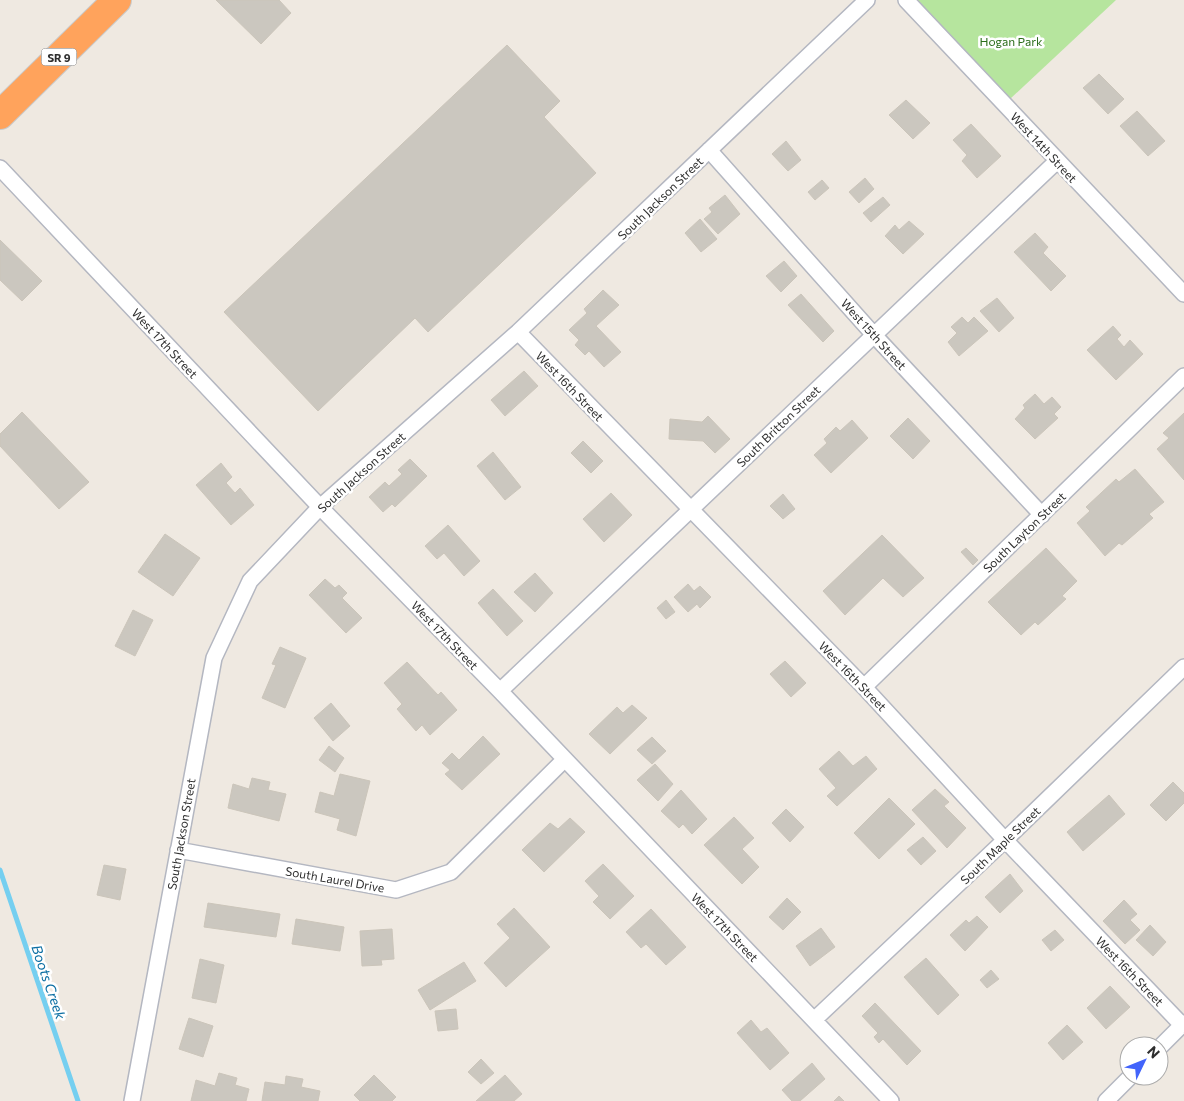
<svg xmlns="http://www.w3.org/2000/svg" width="1184" height="1101" viewBox="0 0 1184 1101" font-family="Commissioner,sans-serif">
	<rect width="100%" height="100%" fill="#efe9e1"/>
	<path fill="#b6e59e" d="M917,0h199l-106,99z"/>
	<g fill="none" stroke-linecap="round" stroke-linejoin="round">
		<path stroke="#75cff0" stroke-width="5" d="M0,870l78,231"/>
	</g>
	<path fill="#cbc7bf" stroke="#cbc5ba" d="M216,0h63l12,13 -30,31z
		M507,45l53,56 -16,16 52,56 -168,159 -13,-14 -97,93 -94,-99z
		M1099,74l25,25 -16,15 -25,-26z
		M906,100l24,23 -17,16 -24,-24z
		M1137,111l28,30 -17,15 -28,-30z
		M971,124l30,32 -24,22 -15,-17 5,-6 -14,-15z
		M786,141l15,19 -13,11 -16,-17z
		M865,178l9,11 -15,14 -10,-11z
		M822,180l7,8 -14,12 -7,-8z
		M725,195l15,19 -22,20 -14,-15 8,-7 -3,-4z
		M883,197l7,8 -19,17 -8,-9z
		M700,219l17,20 -16,13 -16,-19z
		M909,221l15,13 -21,20 -18,-18 10,-11 4,5z
		M1035,233l13,14 -5,6 23,23 -15,15 -37,-39z
		M0,240l42,41 -20,20 -22,-21z
		M784,261l13,15 -16,16 -15,-16z
		M603,290l16,15 -23,21 25,26 -17,15 -15,-16 -4,4 -10,-10 4,-5 -10,-10 18,-17 -3,-4z
		M801,294l33,37 -11,11 -35,-37z
		M997,298l17,20 -15,14 -19,-21z
		M962,317l6,6 6,-6 14,14 -29,25 -11,-14 9,-9 -6,-6z
		M1113,326l8,9 -4,4 7,8 6,-7 13,14 -27,26 -29,-30z
		M524,371l14,15 -33,30 -14,-16z
		M1035,394l9,10 8,-7 9,10 -7,7 4,4 -23,21 -20,-20 10,-11 -2,-3z
		M22,412l67,70 -30,27 -59,-63v-12z
		M1184,413v67l-27,-31 12,-11 -6,-5z
		M708,416l22,23 -15,14 -12,-12 -34,-2 1,-20 32,3z
		M908,418l22,23 -17,18 -23,-23z
		M852,420l16,18 -37,35 -17,-18 13,-12 -3,-4 12,-12 4,4z
		M583,441l20,20 -12,12 -20,-20z
		M493,452l28,35 -16,13 -28,-34z
		M410,459l17,17 -32,31 -3,-3 -9,8 -14,-15 16,-15 4,4 13,-12 -4,-4z
		M221,463l11,14 -6,6 9,10 5,-5 14,17 -23,20 -35,-40z
		M1135,469l29,33 -15,12 4,4 -31,27 -3,-2 -14,13 -28,-33 13,-12 -4,-4 30,-28 3,3z
		M611,493l21,22 -28,27 -21,-23z
		M783,494l12,15 -12,10 -13,-13z
		M448,525l32,36 -16,15 -20,-23 -7,6 -12,-13z
		M165,534l35,24 -27,38 -35,-24z
		M882,535l42,43 -21,19 -20,-19 -38,37 -22,-24z
		M966,548l12,12 -5,5 -12,-13z
		M1046,548l31,33 -15,15 4,3 -28,26 -3,-3 -14,13 -33,-33z
		M535,573l18,20 -18,19 -21,-20z
		M325,579l10,9 4,-3 8,8 -5,5 20,20 -16,15 -37,-38z
		M688,584l6,7 6,-5 11,11 -11,11 -3,-4 -9,8 -14,-15z
		M493,589l30,32 -16,15 -29,-33z
		M666,600l9,12 -9,7 -9,-11z
		M133,610l20,10 -18,36 -20,-10z
		M280,647l26,11 -21,50 -23,-10 14,-33 -4,-1z
		M785,661l21,22 -15,14 -21,-23z
		M407,662l31,33 3,-3 16,18 -27,25 -8,-10 -6,6 -19,-22 5,-5 -18,-21z
		M331,703l19,23 -17,15 -19,-23z
		M632,705l15,13 -37,36 -21,-20 28,-27 6,6z
		M483,736l17,18 -38,36 -17,-16 5,-4 -8,-7 10,-10 7,7z
		M652,737l14,14 -14,13 -15,-14z
		M329,746l15,12 -9,14 -16,-12z
		M839,751l14,15 13,-10 11,13 -40,37 -10,-10 9,-8 -17,-19z
		M655,764l18,20 -15,17 -21,-21z
		M340,774l30,7 -14,55 -19,-6 3,-11 -25,-7 5,-20 14,4z
		M252,778l18,4 -2,8 18,4 -7,27 -51,-13 5,-24 16,5z
		M1173,782l11,11v10l-18,18 -16,-16z
		M935,789l14,13 -5,4 22,22 -19,20 -35,-38z
		M681,790l26,29 -15,15 -9,-10 -4,4 -18,-17z
		M1109,795l16,19 -42,37 -16,-19z
		M889,798l26,26 -36,35 -25,-26z
		M786,809l18,18 -14,15 -18,-19z
		M734,817l20,21 -12,11 17,18 -17,17 -38,-39z
		M570,818l15,14 -41,40 -22,-22 28,-27 8,6z
		M923,837l13,14 -15,14 -14,-15z
		M603,864l31,32 -24,23 -17,-17 6,-6 -14,-15z
		M104,865l22,4 -6,31 -23,-5z
		M1010,874l13,17 -23,22 -15,-16z
		M787,898l14,14 -18,18 -14,-13z
		M1124,900l13,14 -7,6 10,10 -15,14 -22,-23z
		M208,903l72,11 -4,23 -72,-10z
		M514,908l36,39 -44,40 -22,-24 26,-25 -13,-14z
		M651,909l35,38 -20,18 -20,-21 -5,4 -15,-16z
		M977,916l11,11 -23,24 -15,-16 16,-15 3,3z
		M296,919l48,8 -4,24 -48,-7z
		M1150,925l16,17 -13,14 -17,-16z
		M821,928l14,19 -25,19 -14,-20z
		M392,929l2,30 -13,1 1,5 -20,1 -2,-35z
		M1055,930l9,10 -13,11 -9,-11z
		M926,958l33,37 -21,20 -34,-38z
		M200,959l24,6 -8,38 -24,-5z
		M464,962l12,19 -46,29 -12,-20z
		M991,970l8,9 -12,9 -7,-8z
		M1110,986l20,21 -24,22 -19,-21z
		M875,1003l46,48 -14,14 -24,-26 -4,4 -5,-6 4,-4 -16,-17z
		M456,1009l2,20 -20,2 -3,-20z
		M189,1018l24,8 -10,31 -24,-8z
		M751,1020l10,12 6,-4 22,25 -19,17 -33,-37z
		M1067,1025l16,17 -20,18 -15,-17z
		M481,1059l13,14 -13,11 -13,-12z
		M812,1063l13,16 -25,22h-8l-10,-11z
		M219,1073l18,5 -2,7 14,4 -3,12h-55l5,-21 19,6z
		M374,1075l22,22 -4,4h-32l-6,-6z
		M505,1075l17,19 -8,7h-38z
		M286,1076l17,3 -2,8 19,4 -2,10h-56l3,-19 20,3z
		M839,1096l5,5h-10z"/>
	<g fill="none" stroke-linecap="round" stroke-linejoin="round">
		<g stroke="#b4b7c1" stroke-width="18">
			<path id="street" d="M906,0l278,294
				M709,150l165,185 168,180
				M0,168l320,339 180,184 391,410
				M518,332l346,355 141,153 177,185
				M864,687l320,-311
				M500,691l557,-530
				M178,850l218,40 55,-18 114,-113
				M814,1020l191,-180 179,-173
				M1159,1048l25,-25
				M132,1101l82,-443 36,-77 70,-74 198,-175 349,-332
				M1106,1101l25,-25"/>
		</g>
		<g stroke="#c9c9c9" stroke-width="30">
			<path id="highway" d="M0,115l117,-115"/>
		</g>
		<use href="#street" stroke="#fff" stroke-width="15"/>
		<use href="#highway" stroke="#ffa35c" stroke-width="28"/>
	</g>
	<g text-anchor="middle" dominant-baseline="central" stroke-width="5" stroke-linejoin="round" paint-order="stroke">
		<rect fill="#fff" stroke="#6d6d6d" stroke-width="1" x="41.5" y="48.5" width="35" height="17" rx="4"/>
		<g font-size="11" font-weight="bold" fill="#2e2e2e">
			<text x="59" y="57">SR 9</text>
		</g>
		<g font-size="12" fill="#2c6e1b" stroke="#fff">
			<text x="1011" y="41">Hogan Park</text>
		</g>
		<g font-size="12" fill="#2e2e2e" stroke="#fff">
			<text transform="translate(1044 147) rotate(47)">West 14th Street</text>
			<text transform="translate(660 198) rotate(-44)">South Jackson Street</text>
			<text transform="translate(874 334) rotate(48)">West 15th Street</text>
			<text transform="translate(165 343) rotate(47)">West 17th Street</text>
			<text transform="translate(570 386) rotate(46)">West 16th Street</text>
			<text transform="translate(778 426) rotate(-44)">South Britton Street</text>
			<text transform="translate(361 472) rotate(-42)">South Jackson Street</text>
			<text transform="translate(1024 532) rotate(-44)">South Layton Street</text>
			<text transform="translate(445 635) rotate(46)">West 17th Street</text>
			<text transform="translate(853 676) rotate(46)">West 16th Street</text>
			<text transform="translate(181 834) rotate(-80)">South Jackson Street</text>
			<text transform="translate(1000 845) rotate(-44)">South Maple Street</text>
			<text transform="translate(335 879) rotate(10)">South Laurel Drive</text>
			<text transform="translate(725 927) rotate(46)">West 17th Street</text>
			<text transform="translate(1130 971) rotate(46)">West 16th Street</text>
		</g>
		<g font-size="14" font-style="italic" fill="#0d6fa3" stroke="#fff">
			<text transform="translate(49 982) rotate(71)">Boots Creek</text>
		</g>
	</g>
	<g transform="translate(1144 1061) rotate(47)"><circle r="24" fill="#ffffff" stroke="#ababab"/>
	<path d="M0-4L9 19L0 12L-9 19Z" fill="#4264fb"/>
	<text y="-8" font-size="14" font-weight="bold" text-anchor="middle" fill="#2e2e2e">N</text>
	</g>
</svg>
